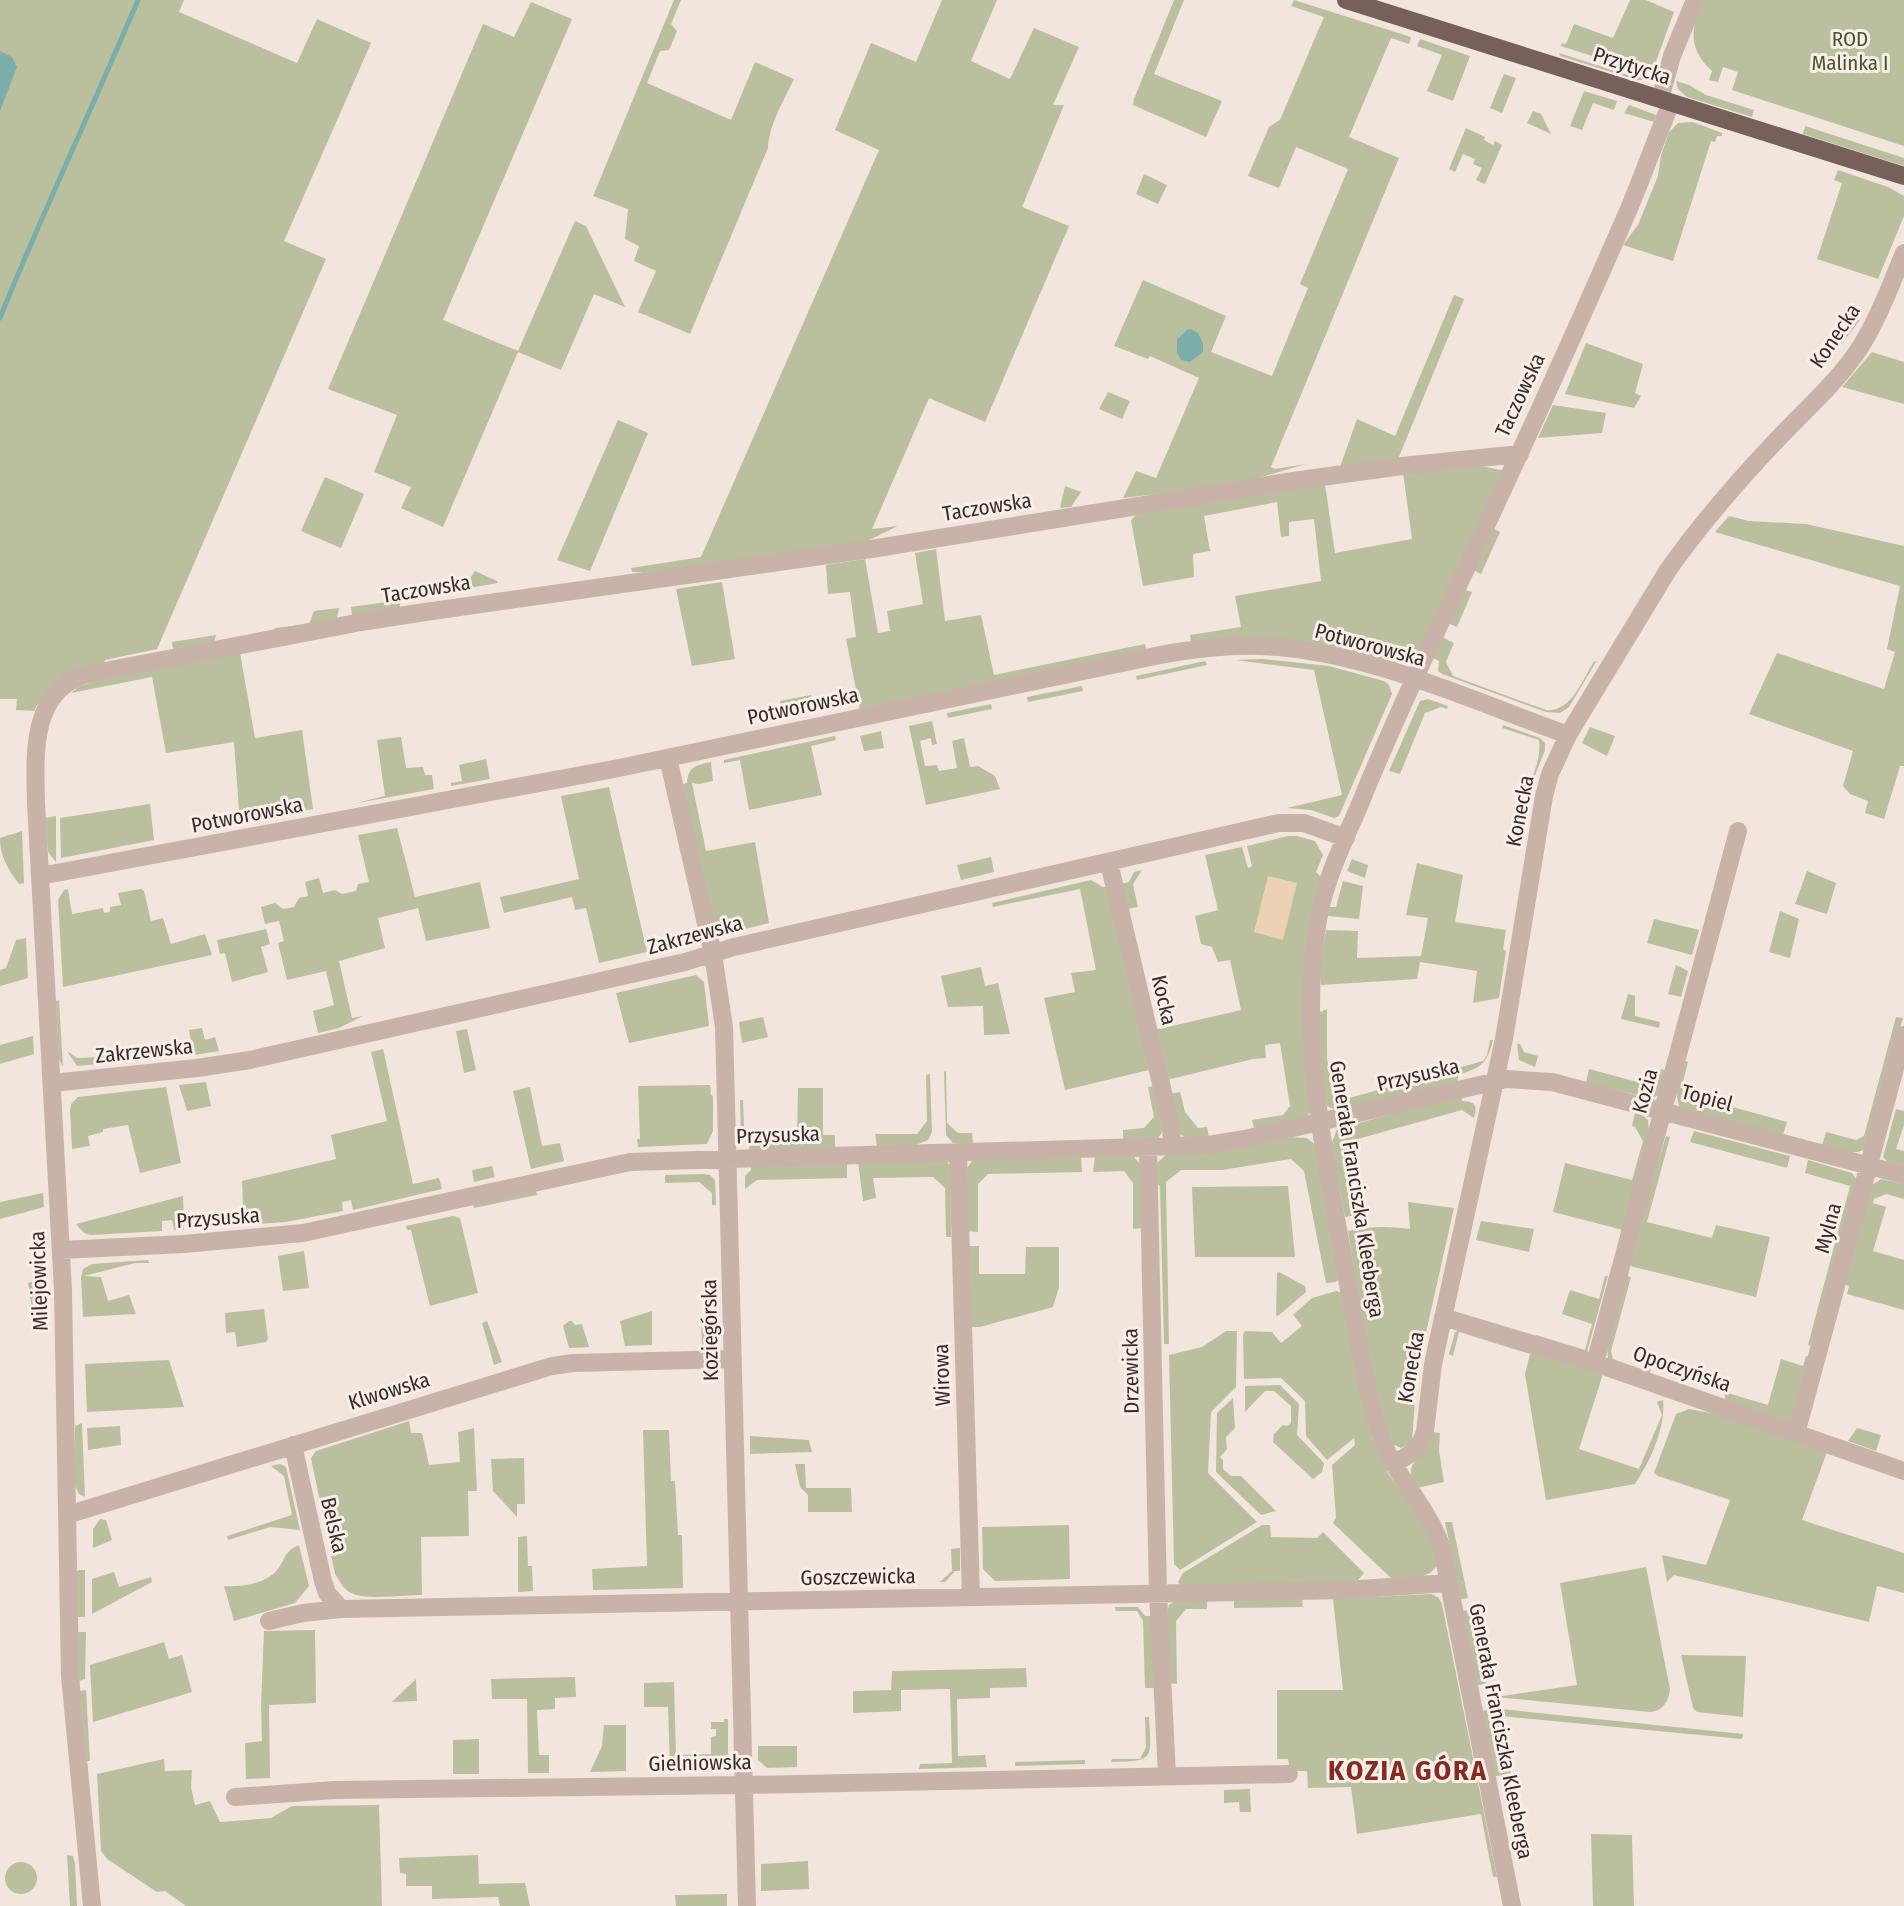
<svg xmlns="http://www.w3.org/2000/svg" width="1904" height="1906" viewBox="0 0 1904 1906" font-family="'Fira Sans Condensed',sans-serif">
	<rect width="100%" height="100%" fill="#f2e5dd"/>
	<path fill="#bac09d" d="M0,0h184l-5,12 118,51 20,-44 54,24 -87,198 42,18 -169,390 -52,11 -1,3c-28,13 -56,20 -70,48l-18,-1 1,-11h-17z
		M674,0h7l-10,24 6,7 -8,19 -9,1 -13,32 84,37 24,-58 39,17c-10,21 -25,46 -26,69l-78,186 -52,-22 18,-41 -22,-10 5,-15 -14,-7 3,-30 -35,-13z
		M942,0h55l-26,61 39,18 24,-51 45,19 -26,58h11l-42,102 47,19 -84,196 -56,-24 -57,131 26,-3 -31,15 -217,31h-18l-1,-4 70,-11 178,-407 -44,-20 36,-87 45,19z
		M1174,0h10l-30,74 68,27 -16,36 -73,-32 1,-6z
		M1294,0l117,37 -2,7 -18,-6 -42,99 50,21 -128,309 4,2 31,-5 -48,14 -66,12 -69,8 13,-27 20,7 43,-100 -49,-22 -2,3 -34,-13 29,-66 83,36 -15,36 61,24 36,-88 -8,-4 48,-115 -52,-22 -17,41 -31,-12 21,-49 11,-7 44,-103 -33,-11z
		M1630,0h16l28,12 -20,55 -22,2 -71,-23 1,-3 4,1 8,-20 39,14z
		M1701,0h203v146l-172,-56 6,-18 -15,-5 -5,15 -9,-2 3,-9c-25,-23 -20,-42 -11,-71z
		M531,2l41,17 -129,301 75,31 57,-130 11,5 39,81 -31,-13 -33,76 -43,-18 -75,175 -42,-19 10,-21 -37,-15 23,-57 -69,-26 155,-365 31,13z
		M1420,39l50,17 -17,45 -26,-10 15,-36 -25,-9z
		M1559,53l69,22 29,2 -9,3h-11l-77,-24z
		M1504,74l12,4 -14,35 -12,-5z
		M1676,81l13,4 17,10 48,15 -2,7 -65,-20 -9,-8z
		M1584,91l33,10 -3,9 -21,-7 -11,27 -12,-4z
		M1629,105l27,10 -2,7 -30,-9z
		M1533,111l8,3 10,20 -24,-11z
		M1693,122l29,11v3h-5l-2,6 -4,-1 -38,120 -50,-16 15,-20 20,-49 3,-21 8,-23 9,-9z
		M1805,126l99,32v8l-101,-32z
		M1466,128l19,9 -1,3 9,5 2,-4 7,4 -17,39 -9,-4 6,-12 -9,-4 2,-5 -12,-5 -8,18 -6,-3z
		M1838,170l50,17 16,9v20l-26,63 -61,-20 25,-76 -8,-3z
		M1144,174l23,11 -9,19 -22,-10z
		M1454,295l10,4 -66,160 -58,8 17,-48 38,17z
		M1856,319l4,1 -34,44h-4z
		M1586,343l57,21 -8,29 6,3 -7,12 -69,-14z
		M1872,352l32,10v42l-62,-17z
		M1108,392l22,9 -8,18 -23,-10z
		M1553,405l53,8 -4,20 -64,5z
		M618,420l30,13 -58,138 -33,-11z
		M1460,467h26l20,4 -85,180 -6,-2c-5,7 -13,8 -17,15 -45,-14 -94,-26 -141,-26 -22,0 -44,3 -66,4l-1,-7 51,-8 -6,-31 86,-15 -7,-62 -25,3v14l-8,1 -4,-35 -73,14 6,35 -17,3 1,23 -51,9 -12,-66 5,-5 189,-31 10,69 77,-14 -9,-67z
		M325,477l39,17 -23,54 -40,-17z
		M1065,486l16,6 -10,15 -11,1z
		M1729,516l20,5 57,3 98,22v220h-4l-16,53 -19,-6 3,-12 -18,-7 -7,-8 10,-35 -104,-37 28,-61 107,36 11,-37 -8,-3 13,-63 -185,-54z
		M1492,528l8,4 -19,42 -8,-4z
		M936,549l9,72 36,-6 13,60 151,-31 2,7 -287,59 -14,-71 10,-2 -6,-45 -22,2 -2,-29 39,-6 13,74 12,-2 -3,-20 36,-7 -8,-51z
		M475,571l22,10 1,2 -35,6z
		M722,582l13,77 -43,7 -16,-77z
		M1463,589l9,3 -15,35 -9,-4z
		M401,600l-2,9 -44,8 -3,-3 -1,-7z
		M339,608l-3,13 -62,12 1,-5 34,-4 5,-13z
		M216,635l-2,7 -41,7 -1,-7z
		M1442,637l12,6 -8,19 7,14 93,34c25,3 37,-31 48,-49l2,1 -27,45 -9,6 -14,-1 -104,-38 -4,-3 1,-10 -6,-3z
		M240,653l15,85 47,-8 11,79 -73,15 -6,-82 -68,11 -14,-76 -81,16 9,-7 13,-4z
		M1262,659l67,7 55,15 5,4 3,9 -53,122 -5,2 -23,-8 -24,-2 55,-13 -28,-125 -79,-10z
		M1205,661l2,4 -70,15 -1,-4z
		M1082,686l1,5 -55,11 -1,-5z
		M811,695l4,16 -38,8 4,-8 -1,-10z
		M1428,699l20,7 -1,3 -6,-2 -16,6 -25,61 -11,-3 31,-70z
		M991,704l1,5 -44,9 -1,-5z
		M932,721l5,23 -5,1 -1,-7 -11,3 5,25 12,-1 2,6 18,-3 -5,-27 12,-3 6,29 8,-1 17,10 5,13 -74,16 -17,-79z
		M1503,725l37,13 5,5v7l-11,28 -5,29h-5c3,-23 18,-44 15,-67l-37,-12z
		M1590,727l25,9 -8,20 -25,-13z
		M881,731l3,17 -20,3 -4,-15z
		M835,736l1,4 -25,6 11,49 -73,15 -9,-50 -16,3v-3z
		M401,737l5,31 17,-1 2,8h7l2,14 -82,15 33,-8 -8,-56z
		M486,759l4,20 -39,7v-3l11,-2 -3,-16z
		M711,762l2,19 -14,3 -7,-1 14,68 49,-9 14,81 -40,10 -8,-2 -3,-5 -4,1 -31,-143 4,-1c1,-17 10,-18 24,-21z
		M609,787l38,165 -48,11 -13,-55 -11,2 -3,-13 -68,16 -4,-16 79,-18 -18,-83z
		M150,804l4,36 -93,18 -1,-40z
		M56,816v46l-8,-10 -3,-34z
		M397,828l18,69 65,-15 10,46 -64,13 -8,-33 -40,10 7,30 -46,13 13,57 11,-2 -24,12 -21,5 -5,-22 21,-6 -8,-34 -39,9 -9,-37 6,-2 -5,-20 -14,3 -4,-17 14,-4 8,6 11,-2 5,-9 9,-2 -3,-14 14,-4 4,15 12,-3 7,4 14,-3 2,-7 11,-2 -11,-47z
		M22,831l2,52 -5,1c-11,-15 -19,-27 -19,-46z
		M1288,836h9l18,5 8,14 -7,17 6,6 -12,233 -3,6 -53,12 -2,-9 31,-5 7,-9 -10,-63 -15,2 1,13 -13,1 -86,21 -12,-50 86,-20 -11,-50 -12,2 -6,-15 -11,-3 -6,-28 23,-6 -13,-55 37,-8 6,21 4,-2 -5,-20z
		M991,857l3,15 -33,8 -4,-15z
		M1352,859l16,6 -3,13 -18,-7z
		M1417,863l46,12 -8,47 51,8 -3,19 3,2 -7,47 -26,5 4,-32 -57,-9 -3,17 -96,6 -1,-22 6,-33 32,1 -1,27 64,-2 7,-38 -22,-3z
		M1142,870l-9,14 5,23 -11,2 -6,-25 8,-2 5,-10z
		M1807,871l29,12 -9,31 -32,-10z
		M1091,880l12,7h4l42,183 -84,20 -21,-92 31,-6 -4,-19 25,-3 -16,-81 -87,18 -1,-4z
		M1343,881l20,5 -4,33 -31,-3 1,-9h7z
		M68,889l4,25 31,-6 1,5 6,-1v-5l11,-2 -3,-12 23,-4 3,2 7,30 12,-3 8,26 34,-10 7,21 -149,32 -5,-87 6,-10z
		M1780,911l19,8 -9,39 -21,-6z
		M1654,919l45,11 -7,25 -45,-12z
		M266,929l4,15 -9,3 7,25 -36,10 -7,-29 -5,1 -3,-14z
		M26,938l2,40 -28,8v-16l6,-2 10,-28z
		M1676,965l12,6 -7,26 -13,-3z
		M981,967l4,19 13,-3 12,51 -26,1 -1,-29 -35,1 -7,-31z
		M696,975l8,7 5,44 -80,17 -13,-50z
		M1628,994l7,2v20l25,6 -1,6 -38,-9z
		M59,1000l4,67 -4,-8 -3,-58z
		M1327,1009v49l8,44 148,-41 4,-6 3,-15h3c-6,25 -13,28 -35,35v7l-123,28 -8,-4 -2,-6 -5,-38v-50z
		M763,1017l5,20 -26,6 -3,-21z
		M1896,1017l7,1 -35,129c-12,11 -31,2 -46,-2l4,-13 30,8 8,-4z
		M202,1028l3,12 10,-3 4,14 -38,6v-4l12,-1 -4,-22z
		M467,1029l9,41 -12,3 -8,-42z
		M33,1036l1,18 -34,10v-19z
		M1517,1044h3l4,8 14,4 -3,11 -16,-7z
		M383,1049l30,135 26,-6 3,11 -89,21 -2,-10 -9,2 1,9 -57,11 -42,3 -2,-44 94,-22 -5,-24 56,-14 -16,-69z
		M67,1051l10,7 42,-2v6l-42,4z
		M1685,1061l3,1 -5,20 9,14 95,26 -4,13 -104,-28 -3,-15z
		M1589,1069l67,18 5,-18 6,2 -8,24 -7,3 -66,-15z
		M946,1071l1,52 11,10h14l1,11 -20,-1 -7,-8 -2,-63z
		M930,1074l2,58 -4,8 -12,5 -39,1 -2,-12h42l10,-13 -1,-46z
		M206,1082l5,24 -24,5 -8,-26z
		M710,1085l1,10 2,1v35l-6,13 -69,3 -1,-8h3l-2,-53z
		M1154,1086l9,45 -5,7 -35,3v-11l21,-2 10,-11 -6,-30z
		M166,1087l15,76 -41,10 -12,-48 -25,4v3l-15,4 2,10 -18,3 -2,-39 1,-6 7,-7z
		M530,1087l12,59 18,-3 4,18 -33,8 -18,-78z
		M798,1088h25v47h12v13l-86,2 1,-6 -9,-9 -1,-35h3l1,26 11,10h42z
		M1180,1092l5,20 13,16 9,-1 2,11 -24,-1 -5,-3 -10,-40z
		M1461,1095l1,6c13,0 16,5 12,17l-12,-8 -108,30 -8,17 11,58 -12,2 -14,-72 6,-16z
		M1896,1109l8,2v14l-8,24 8,2v15l-16,-4 -5,-5z
		M1635,1113l6,1 7,6 1,13 -26,97 -70,-18 12,-49 67,17 11,-39 -8,-14 -3,-1z
		M1694,1131l96,25 -3,12 -97,-26z
		M1666,1136l4,1 -23,85 65,16 4,-13 54,12 -14,60 -126,-31 -1,-5z
		M1289,1137l18,1 10,8 23,132 -4,4 -10,1 -22,-112 -13,-12 -69,11h-41l-15,12 3,162h-5l-4,-158 -4,-2 1,-21 10,-9z
		M1081,1155l1,17 -94,2 -10,10v48l-10,-1 -1,-63 6,-8z
		M1132,1155l8,9 3,64 -10,1v-46l-9,-12 -31,1 2,-15z
		M946,1160l4,6 1,71h-5l-1,-49 -12,-11 -60,1 3,20 -13,3 -5,-40z
		M1808,1160l44,13 5,7 -45,166 -4,-1 42,-159 -45,-13z
		M847,1162v16l-90,2 -12,9v-13l6,-6v-6z
		M492,1166l3,11 -21,5 -2,-12z
		M704,1174l6,1 5,5 1,25h-4v-12l-13,-11 -34,1v-8z
		M1881,1179l23,5v15l-18,-5 -12,5 -1,4 13,4 -13,44 31,9v50l-57,-16 2,-8 -6,-2 28,-98z
		M1288,1186l7,71h-100l-3,-70z
		M536,1190l1,5 -63,13 -1,-4z
		M43,1193l1,14 -44,12v-17z
		M183,1196l1,34h-10l-2,-10 -10,1v10l-71,4 -7,-2 -8,-9z
		M1408,1202l46,6 -37,165 -5,69 -11,6 -9,-4 -7,-16 -20,-90 -17,-107c20,-5 42,-5 62,-2z
		M453,1216l7,2 18,75 -48,13 -19,-76h-4l-1,-4z
		M1481,1221l53,8 -5,23 -53,-12z
		M968,1246h11v28h46l1,-27h33v40l-6,20 -73,20h-11z
		M304,1251l5,37 -26,3 -5,-35z
		M148,1260l1,3h-14l-51,13 17,1 7,24 21,-6 7,19 -53,3 -2,-40 2,-8 9,-5z
		M1279,1272l26,14 1,6 -28,24 -2,-1 1,-42z
		M1605,1276h3l-21,76 -51,-14v-3l49,15 7,-26 -30,-10 8,-24 29,9z
		M1627,1276l4,1 -20,74 2,8 34,12 4,-2 -2,6 -41,-15 -1,-13z
		M47,1278l2,41 -15,3 -6,-39z
		M713,1281h4l1,55 -3,7 -13,3 -1,-25 5,-8 8,-3z
		M1336,1291l6,2 22,116 8,30 17,36 38,52 11,37c-9,16 -28,14 -45,16l-60,-57 3,-5 -4,-53 23,-20 -1,-7 -27,22 -21,-24 -1,-35 -24,-23 -37,1 -1,-45 2,-3 27,1 9,11 21,-17 -9,-11 19,-17z
		M264,1309l4,30 -2,3 -29,5 -2,-15 -9,1 -1,-20z
		M652,1311v34l-27,1 -5,-25z
		M487,1321l15,41 -8,3 -12,-42z
		M569,1321h3l3,4 7,-1 7,23 -20,1 -6,-22z
		M1459,1330l144,44 -24,75 60,20 23,-54 -5,-13 6,-2c3,27 -13,62 -28,84l-89,16 -21,-126 5,-20 -71,-22 -6,24 -4,-2 6,-22z
		M1226,1331h11l-1,56 -25,25 -3,61 49,49 -77,48 -6,-6 -5,-209 33,-8z
		M1806,1356l4,1 -17,68 -67,-23 -2,-10 44,13 13,-46 22,7z
		M169,1360l15,47 -97,5 -2,-48z
		M1280,1385l19,19 -2,31 27,28 -2,9 -9,7 -40,-37 1,-8 9,-9 4,1 4,-3v-17l-17,-15h-9l-20,21v-26z
		M1233,1398l2,30 -9,9 1,12 -7,8 3,3v9l8,7h10l35,35 -15,4 -45,-43 1,-59z
		M1689,1409l32,6 106,37 -25,68 102,33v40l-27,-7 -8,36 -195,-47 -7,7 -5,-27 44,10 24,-65 -72,-24 -4,-3 22,-59z
		M409,1421l2,12h11l7,32 31,-3 -2,-30 16,-4 3,63h-9l1,45 -48,1 1,58c-18,0 -59,6 -73,-3 -6,-4 -10,-12 -14,-18l-24,-116 5,-7z
		M82,1423l3,74 -6,-3 -4,-8v-60z
		M120,1426l1,19 -33,5 -1,-22z
		M1857,1428l24,7 -5,16 -28,-10z
		M643,1430h26l2,51h4l3,54h4l1,53 -90,2 -1,-21 55,-3z
		M1432,1432l8,1 -1,18 5,31 -28,6c-17,-30 14,-29 16,-56z
		M750,1436l59,4 3,12 -62,2z
		M524,1458l1,46h-8v13l-24,-26 -2,-32z
		M280,1464l6,3 14,63 -30,-3 -42,13 -1,-4 65,-21 -8,-39 -13,-10z
		M795,1464h10l1,24h45l1,24h-44v-17l-8,-8z
		M100,1519l6,1 6,20 -19,8v-19z
		M1445,1522h7l16,76 -7,1z
		M1069,1525l1,54 -75,2 -12,-12 -1,-42z
		M1262,1525h8l1,12 46,1 6,-6 41,41 -6,7 -8,2 -170,3 -2,-3 5,-9z
		M527,1536l1,30h4l1,25 -15,1v-55z
		M299,1545l10,41 -14,17 -61,18 -10,-35c17,1 42,-2 53,-16 9,-11 6,-18 22,-25z
		M960,1548v23h-5l-10,11h-5l12,-11 -1,-22z
		M1646,1567l24,122c-1,12 -7,22 -20,23l-154,-15 81,-12 -17,-102z
		M79,1570h6v47h-9l-1,-44z
		M114,1572l5,15 32,-10 1,5 -60,32v-35z
		M1431,1594l7,3 4,7 55,273h-4l-12,-63 -124,20 -6,-47 -43,1 -1,-17h-17l-2,-12h-11v-69h66l-10,-91z
		M1302,1599l1,8 -69,1v-8z
		M1207,1600v9h-21l-10,12 1,63 -8,-1 -2,-69 2,-9 7,-4z
		M1115,1607h23l7,9h7l3,72h-10l-2,-67 -6,-10h-21z
		M1482,1608l7,39 -10,2 7,35 -9,1 -15,-74z
		M315,1630l1,73 -47,2 1,73 -24,1 -1,-36 17,-2 -1,-36 3,-74z
		M79,1632h7l-1,47 -6,2 -3,-47z
		M164,1642l5,17 13,-4 10,37 -99,30 -3,-57z
		M1681,1655l65,1 -3,61 -46,-5 -4,-4z
		M1026,1668l1,19 -37,1v10l-33,1 1,57 27,-1 2,12 -68,2 1,-5 32,-1 -2,-74 -49,1v21l-48,2v-22l38,-1 1,-19z
		M575,1677l1,20 -21,1v11l-18,1 2,45h10v18h-21l-1,-74h-35l-1,-20z
		M416,1679l1,22 -25,1z
		M674,1682l2,73 35,-1v-17l5,-1v-7h-5v-7h13v-3h4v40l-9,12 -42,2 -1,-3h-6l-2,-63h-24v-24z
		M86,1690l4,71h-3l-7,-70z
		M1491,1708l252,26 -1,5 -241,-23 10,59 -17,1 -14,-64z
		M1145,1717h4c2,42 7,44 -38,45l1,-3h28l6,-12z
		M604,1725h22v46l-36,1 12,-26z
		M479,1739v35h-26v-34z
		M758,1746h39v21l-30,1 -9,-8z
		M164,1759l1,12 27,-1 -1,17 4,18 15,-4 10,21 51,-4 21,-12 87,-1 3,101h-196l-21,-15 -8,1 -50,-33 -6,-8 -4,-77z
		M1085,1760v4l-70,2v-4z
		M1250,1789l1,23h-11l-1,-10 -15,1v-13z
		M1591,1834l41,1 2,71h-41z
		M67,1855l6,1 2,8 2,42h-7z
		M478,1855l1,29 46,-1 5,23h-30l-2,-9 -66,2v-13h-26v-12l-6,-1 -1,-15z
		M808,1861l1,28 -48,2v-27z
		M5 1878a16 16 0 1 1 32 0a16 16 0 1 1-32 0Z
		M727,1894v12h-51l-1,-11z"/>
	<path fill="#ecd1b4" d="M1268,876l29,7 -14,57 -29,-8z"/>
	<path fill="#7caea9" d="M0,51l12,6 5,10 -17,44z
		M1191,329l7,4 5,11v8l-13,10 -9,-2 -4,-7v-14l10,-9z"/>
	<g fill="none" stroke-linecap="round" stroke-linejoin="round">
		<path stroke="#7caea9" stroke-width="5" d="M0,318c43,-107 93,-211 138,-318"/>
		<path stroke="#c9b3a9" stroke-width="18" d="M1660,99l12,-43 23,-56
			M668,758l45,196 11,73 23,879
			M1109,863l62,263 1,21
			M40,876l574,-107 546,-114c34,-6 67,-10 101,-9 101,3 212,55 307,89
			M52,1083l145,-15 53,-8 435,-98 49,-15 545,-124h25l42,15
			M1148,1148l10,445 9,183
			M958,1152l13,445
			M61,1250l123,-6 119,-11 327,-71 578,-17 37,-6 261,-60 46,3 352,93
			M1443,1317l152,46 309,108
			M1595,1363l143,-532
			M1796,1434l108,-399
			M293,1445l30,136 4,12 14,16
			M1393,1464c15,-8 28,-15 32,-33l8,-67 71,-325 40,-243 6,-22 18,-39 100,-165c32,-45 69,-88 107,-128 29,-31 63,-60 86,-96 18,-29 30,-62 43,-93
			M67,1515l485,-149 21,-3 160,-4
			M269,1621l34,-8 38,-4 1005,-19 102,-7
			M235,1797l100,-7 409,-5 545,-11
			M92,1906l-22,-230 -7,-386 -27,-487c-1,-47 -6,-110 48,-128l277,-53 64,-10 446,-63 422,-68 109,-15 118,-12
			M1512,1906l-70,-358c-15,-44 -52,-75 -65,-123 -16,-57 -24,-116 -35,-174 -20,-109 -43,-220 -24,-331 7,-41 26,-78 42,-116 32,-79 68,-156 105,-233 57,-122 113,-244 166,-367 14,-34 26,-68 40,-101"/>
		<path stroke="#78605a" stroke-width="18" d="M1346,0l558,176"/>
	</g>
	<g text-anchor="middle" dominant-baseline="central" stroke-width="6" stroke-linejoin="round" paint-order="stroke">
		<g font-size="21" fill="#4c542d" stroke="#f9efe9">
			<text x="1850" y="39">ROD<tspan x="1850" dy="24">Malinka I</tspan></text>
		</g>
		<g font-size="21" fill="#372b29" stroke="#f9efe9">
			<text transform="translate(1632 66) rotate(18)">Przytycka</text>
			<text transform="translate(1835 336) rotate(-56)">Konecka</text>
			<text transform="translate(1520 395) rotate(-65)">Taczowska</text>
			<text transform="translate(987 507) rotate(-9)">Taczowska</text>
			<text transform="translate(426 589) rotate(-9)">Taczowska</text>
			<text transform="translate(1370 645) rotate(15)">Potworowska</text>
			<text transform="translate(803 706) rotate(-12)">Potworowska</text>
			<text transform="translate(1520 811) rotate(-79)">Konecka</text>
			<text transform="translate(247 815) rotate(-11)">Potworowska</text>
			<text transform="translate(695 935) rotate(-15)">Zakrzewska</text>
			<text transform="translate(1164 1000) rotate(77)">Kocka</text>
			<text transform="translate(144 1051) rotate(-6)">Zakrzewska</text>
			<text transform="translate(1418 1075) rotate(-13)">Przysuska</text>
			<text transform="translate(1645 1091) rotate(-75)">Kozia</text>
			<text transform="translate(1707 1098) rotate(15)">Topiel</text>
			<text transform="translate(778 1135) rotate(-2)">Przysuska</text>
			<text transform="translate(1357 1189) rotate(81)">Generała Franciszka Kleeberga</text>
			<text transform="translate(218 1218) rotate(-4)">Przysuska</text>
			<text transform="translate(1828 1228) rotate(-75)">Mylna</text>
			<text transform="translate(39 1281) rotate(-92)">Milejowicka</text>
			<text transform="translate(710 1330) rotate(-91)">Koziegórska</text>
			<text transform="translate(1411 1367) rotate(-80)">Konecka</text>
			<text transform="translate(1682 1369) rotate(19)">Opoczyńska</text>
			<text transform="translate(1131 1371) rotate(-91)">Drzewicka</text>
			<text transform="translate(942 1375) rotate(-92)">Wirowa</text>
			<text transform="translate(389 1391) rotate(-17)">Klwowska</text>
			<text transform="translate(334 1525) rotate(77)">Belska</text>
			<text transform="translate(858 1577) rotate(-1)">Goszczewicka</text>
			<text transform="translate(1501 1731) rotate(79)">Generała Franciszka Kleeberga</text>
			<text transform="translate(700 1763) rotate(-1)">Gielniowska</text>
		</g>
		<g font-size="28" font-weight="bold" letter-spacing="2" fill="#842c24" stroke="#f9efe9">
			<text x="1408" y="1770">KOZIA GÓRA</text>
		</g>
	</g>
</svg>
